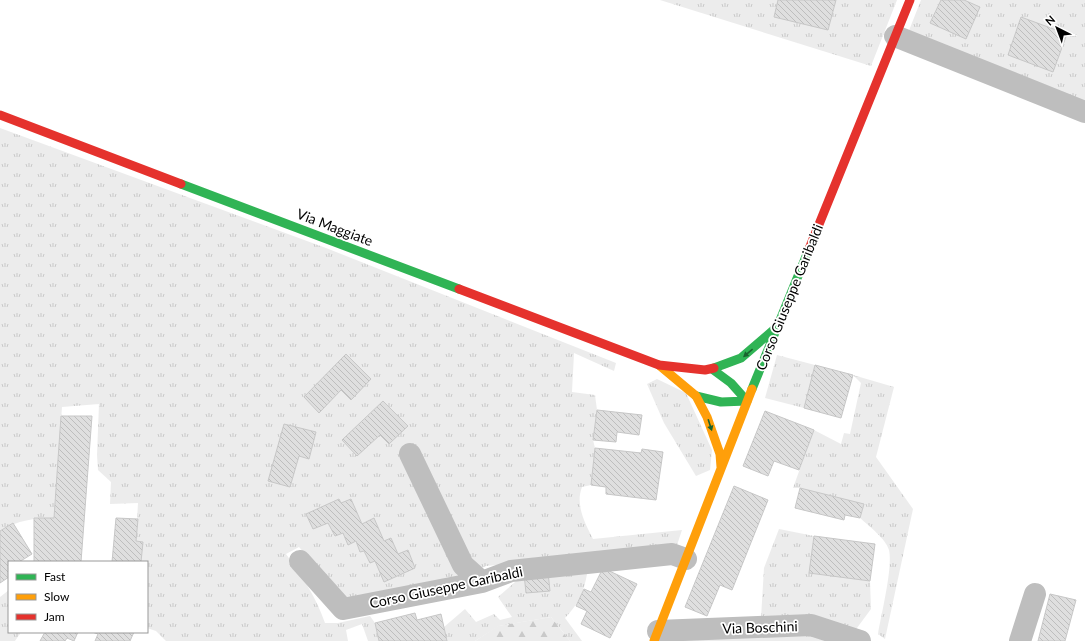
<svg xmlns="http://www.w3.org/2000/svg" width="1085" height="641" viewBox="0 0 1085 641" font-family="Lato,sans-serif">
	<defs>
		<pattern id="grass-tufts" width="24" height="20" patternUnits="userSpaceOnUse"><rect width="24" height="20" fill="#ececec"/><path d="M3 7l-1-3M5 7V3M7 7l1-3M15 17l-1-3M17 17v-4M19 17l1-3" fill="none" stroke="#c9c9c9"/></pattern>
		<pattern id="forest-firs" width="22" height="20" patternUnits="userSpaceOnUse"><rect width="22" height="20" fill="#ececec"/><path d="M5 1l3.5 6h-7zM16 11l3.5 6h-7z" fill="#c9c9c9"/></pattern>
		<pattern id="building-back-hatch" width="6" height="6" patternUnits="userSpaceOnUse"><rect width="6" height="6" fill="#dfdfdf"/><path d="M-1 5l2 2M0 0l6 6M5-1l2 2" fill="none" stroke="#bebebe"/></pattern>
	</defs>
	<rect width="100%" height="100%" fill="#fff"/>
	<path fill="url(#grass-tufts)" d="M660,0h237l-26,66z
		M921,0h164v103l-177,-70z
		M0,128l326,120 290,115 -2,8 -40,-18 -2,39 23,3 2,15 -4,30 2,8 -4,37 -9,2c-7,18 3,36 11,52l89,-9 -6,18 -190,18 -30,15 -109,21 -48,-55 -13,7c16,22 30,43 39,69h13l32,-7 5,7 4,18h-11l-6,-17 -16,6 2,11h-182l-10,-10 -9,-3v-66h-6l1,-20 -6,-1 2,-38 -28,1 1,-22 -13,-12 -1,-15 2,-51 -37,3 -8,111c-21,0 -35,2 -54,13z
		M777,355l38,10 -11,43 -39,-10z
		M853,375l41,12 -18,70 37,52 -28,130 -7,-5c3,-19 15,-66 11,-84 -3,-11 -20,-24 -29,-32l4,-14 -64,-16h-7l21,-58 27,14 3,-11 6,1 11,-51z
		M657,379l29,14 26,57 -2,20 -14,6 -32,-53 -17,-39z
		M779,529l35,7 -5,37 61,8 1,28 -17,23 -93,-14 3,-50z
		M588,569c-4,22 -7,32 -23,49l17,23h-12l-19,-24 -52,9 -24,15h-28l-3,-14 21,-18 11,13 18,-8 6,6 12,-3 -14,-20 26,-23z
		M9,590v42h12l-6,9h-15v-44z
		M802,632l27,9h-158z"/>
	<path fill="url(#forest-firs)" d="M551,617l19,24h-95l23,-15z"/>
	<path fill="url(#building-back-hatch)" stroke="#c7c7c7" d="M778,0h58l-8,30 -54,-13z
		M941,0h23l16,7 -14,32 -36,-16z
		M1021,17l46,17 -14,38 -45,-17z
		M346,354l25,25 -20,21 -10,-10 -22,23 -15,-16z
		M815,365l38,10 -12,43 -37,-10z
		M383,401l25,25 -19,18 -9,-9 -23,21 -15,-16z
		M597,410l45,5 -3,20 -22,-3 -1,10 -23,-2z
		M765,411l49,19 -15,40 -25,-9 -6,15 -25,-10z
		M61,416h31l-11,146h-47v-44h20z
		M284,424l32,8 -7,27 -10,-3 -9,31 -22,-6z
		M595,448l46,5 1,-4 21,3 -7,48 -50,-6v-7l-15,-2z
		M734,486l34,14 -36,90 -12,-5 -13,31 -22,-9z
		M800,488l64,16 -4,14 -15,-3 -1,5 -49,-12z
		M339,499l2,4 10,-4 11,25 12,-6 10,23 7,-3 7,16 10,-4 7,18 -31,14 -9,-21 -5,2 -6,-12 -4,1 -4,-11 -8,4 -5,-12 -8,3 -7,-13 -15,6 -7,-15z
		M116,518l22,1 -2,22 7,1 -2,20h-29z
		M13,523l19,31 -13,8h-10v15l-9,6v-52z
		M814,536l61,8 -5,37 -61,-8z
		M603,568l34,16 -27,54 -29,-14 6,-13 -11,-5 8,-17 7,3z
		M548,572l2,19 -24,2 -2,-19z
		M1050,594l26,6 -11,41h-27z
		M415,613l2,7 24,-6 6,27h-68l-4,-18z
		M45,632h33l-4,9 -7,-3 -2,3h-25z
		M92,632h42l-4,9h-35l3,-7z"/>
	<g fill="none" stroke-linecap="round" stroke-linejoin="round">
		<path stroke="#bebebe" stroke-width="22" d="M895,36l190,76
			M410,454l53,111 19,17
			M300,561l43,48 139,-27 29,-11 161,-17 14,5
			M658,631l153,-6 49,16
			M1020,641l15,-47"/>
		<path stroke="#30b455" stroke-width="9" d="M181,184l278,105
			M714,368l27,-10 36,-31
			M752,389l57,-140
			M696,396l25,6 26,-1 -16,-18 -19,-14"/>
		<path stroke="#ff9f0a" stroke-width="9" d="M659,365l37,31 11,21 13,37 1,13
			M654,641l98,-252"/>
		<path stroke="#e5322d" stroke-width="9" d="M0,115l181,69
			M809,249l101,-249
			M459,289l200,76 46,5 9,-2"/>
	</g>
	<defs><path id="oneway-solid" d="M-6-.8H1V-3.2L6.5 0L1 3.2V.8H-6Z"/></defs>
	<g fill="#1a632f">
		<use href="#oneway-solid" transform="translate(748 353) rotate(140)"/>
		<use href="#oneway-solid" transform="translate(710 425) rotate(72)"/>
	</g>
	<g text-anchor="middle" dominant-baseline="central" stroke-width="3.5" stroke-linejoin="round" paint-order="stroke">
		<g font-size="14" fill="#000" stroke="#fff">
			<text transform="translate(335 227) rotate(21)">Via Maggiate</text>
			<text transform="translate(789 297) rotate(-68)">Corso Giuseppe Garibaldi</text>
			<text transform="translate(446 587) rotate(-12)">Corso Giuseppe Garibaldi</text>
			<text transform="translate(760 627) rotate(-2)">Via Boschini</text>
		</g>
	</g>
	<rect x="8" y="561" width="140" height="72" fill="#ffffff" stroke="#999999"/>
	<rect x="16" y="574" width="20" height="6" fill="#30b455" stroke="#999999"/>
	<text x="44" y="581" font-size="12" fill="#000000">Fast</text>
	<rect x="16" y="594" width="20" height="6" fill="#ff9f0a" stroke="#999999"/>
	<text x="44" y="601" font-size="12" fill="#000000">Slow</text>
	<rect x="16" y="614" width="20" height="6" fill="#e5322d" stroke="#999999"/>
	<text x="44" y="621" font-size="12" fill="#000000">Jam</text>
	<g transform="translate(1057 28) rotate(318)" stroke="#ffffff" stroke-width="3" paint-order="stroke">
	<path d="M0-3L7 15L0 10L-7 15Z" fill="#000000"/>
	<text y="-6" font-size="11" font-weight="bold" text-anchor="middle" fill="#000000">N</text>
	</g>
</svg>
